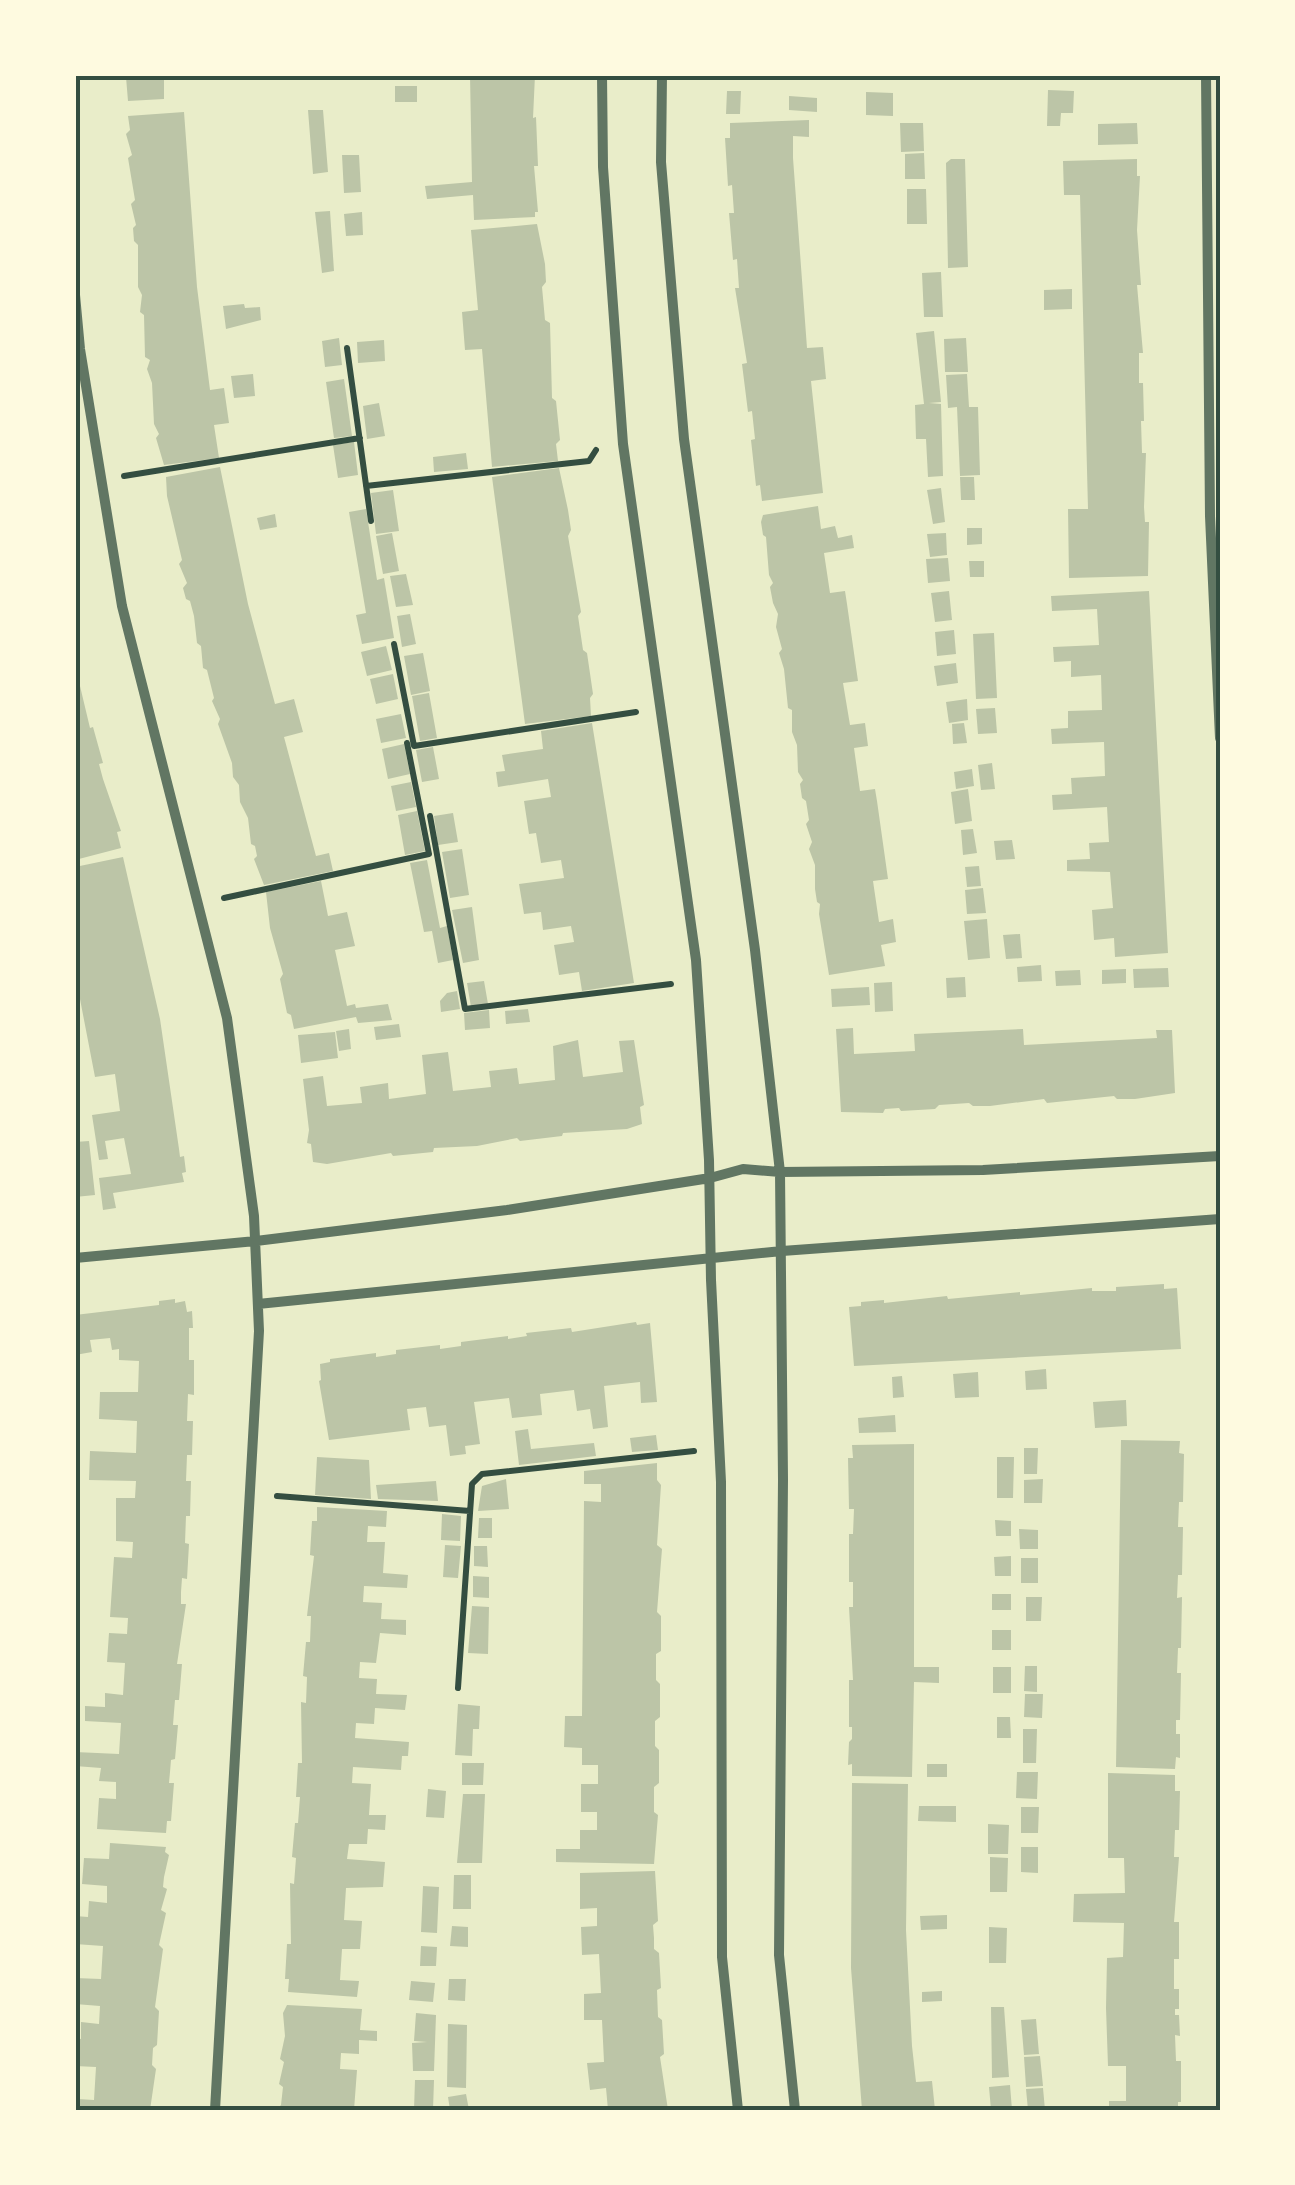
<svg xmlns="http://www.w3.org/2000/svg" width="1295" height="2185" viewBox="0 0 1295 2185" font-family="Overpass,sans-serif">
	<rect width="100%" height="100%" fill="#e9edc9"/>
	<path fill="#bcc5a7" d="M164,75v24l-36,2 -2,-24z
		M470,75h65l-2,43 3,-1 2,49h-4l4,46h-3v5l-61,3 -1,-25 -46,4 -2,-13 47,-4z
		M395,86h22v16h-22z
		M1048,90l26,1 -1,22h-12l-1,13h-13z
		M727,91h14l-1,23h-14z
		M866,92l27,1v23l-27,-1z
		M789,96l28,2v14l-28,-2z
		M308,110h15l5,62 -15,2z
		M184,112l13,175 13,103 14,-2 5,35 -15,2 5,33 -55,7 -8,-27 3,-4 -5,-10 -2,-41 -5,-14 3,-9 -5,-3 -1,-42 -4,-3 2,-17 -4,-8v-42l-4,-4 -1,-13 3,-3 -5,-21 4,-4 -7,-42 4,-3 -6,-21 4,-4 -2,-14z
		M809,120v17l-16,-1v22l14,190 16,-1 3,32 -15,2 12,112 -61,8 -2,-16 -4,1 -5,-46 4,-1 -3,-28 -4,1 -6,-48 5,-1 -12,-75h4l-2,-29 -4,1 -4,-47h5l-2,-28 -4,1 -3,-48h5v-15z
		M900,123h23l1,28 -23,1z
		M1137,123l1,21 -40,1v-21z
		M924,153l1,26h-20v-25z
		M342,155h17l2,37 -17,1z
		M951,159h14l3,108 -20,1 -2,-105z
		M1137,159v17h3l-3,54 4,55h-4l6,68h-4v30h4l1,38h-3l1,32h4l-2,54 1,15h4l-1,54 -79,2 -1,-69h20l-8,-314h-16l-1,-34z
		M907,189h19l1,35h-20z
		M330,211l4,60 -12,2 -7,-61z
		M362,212l1,23 -17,1 -2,-22z
		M537,224l8,40 1,18 -4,5 3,33 5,3 2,75 4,3 4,39 -4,4 2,17 -66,6 -10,-118 -17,1 -3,-38 16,-2 -7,-80z
		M941,272l2,45h-19l-2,-44z
		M1072,289v20l-28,1v-20z
		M244,304l1,4 15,-1 1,13 -35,9 -3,-23z
		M934,331l7,71 -12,1 12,1 2,72 -15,1 -2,-38h-10l-1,-34 9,-1 -8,-71z
		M339,338l3,27 -17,2 -3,-26z
		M966,338l2,34h-23l-1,-33z
		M384,340l1,21 -27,2 -1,-21z
		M253,374l2,22 -21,2 -3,-22z
		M967,374l2,33h9l2,68 -20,1 -3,-69 -9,1 -2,-33z
		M344,379l8,57 -18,2 -8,-56z
		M379,403l6,33 -18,3 -4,-33z
		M354,442l4,33 -20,3 -5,-33z
		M466,453l2,16 -34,3 -1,-15z
		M220,467l28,137 27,100 19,-5 9,33 -19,5 32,119 13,-3 4,18 -69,14 -10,-26 3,-3 -2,-10 -4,-2 -3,-26 -8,-16 -1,-17 -6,-8 -1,-14 -14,-39 2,-5 -8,-18 2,-3 -7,-28 -4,-2 -2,-22 -4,-3 -3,-27 -4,-15 -4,-2 -3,-11 4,-5 -8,-19 3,-4 -15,-64 -1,-19z
		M559,468l9,42 3,20 -3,6 13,76 -3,4 5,34 4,3 6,41 -3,4 1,18 -66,8 -33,-247z
		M960,477h14l1,23h-14z
		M941,488l4,34 -12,2 -6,-34z
		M393,490l6,41 -23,3 -5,-41z
		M818,506l3,23 14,-3 3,12 14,-3 2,13 -30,5 6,40 15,-2 2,13 11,77 -15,2 7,42 15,-2 3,23 -14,2 6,43 15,-2 2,12 11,78 -15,2 6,41 14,-3 3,23 -15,3 4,21 -56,9 -10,-61 1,-10 -3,-2 -2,-13v-24l-6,-16 3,-7 -6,-18 3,-4 -3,-19 -4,-3 -2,-14 3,-4 -5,-8 -1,-27 -5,-13v-22l-4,-2 -4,-39 -5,-16 3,-4 -6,-22 2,-13 -5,-11 -3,-16 3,-4 -4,-8 -3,-38 -3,-2 -2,-13 2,-7z
		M366,509l11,71 7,-2 10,60 -32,6 -6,-29 10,-2 -17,-101z
		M275,514l2,13 -17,3 -3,-12z
		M967,528h15v16l-15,1z
		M392,533l7,38 -16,3 -7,-38z
		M946,533l1,22 -17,2 -3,-23z
		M948,558l2,23 -22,2 -2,-24z
		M969,561h15v16h-14z
		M406,574l7,31 -17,2 -6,-31z
		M949,591l3,29 -17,2 -4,-29z
		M1149,591l19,362 -53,4 -1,-19 -20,2 -2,-30 21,-2 -3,-36 -43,-1v-11l23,-1 -1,-16 20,-1 -2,-35 -54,3 -1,-15 20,-1 -1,-16 34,-2 -1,-34 -52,2 -1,-15 17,-1v-17l34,-1 -1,-35 -30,2v-16l-17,1 -1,-15 46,-2 -2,-36 -45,2 -1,-15z
		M410,614l6,30 -14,3 -5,-31z
		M954,630l2,24 -19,2 -2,-24z
		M994,633l3,65 -21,1 -3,-65z
		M386,646l6,24 -25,6 -6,-24z
		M423,653l7,38 -19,4 -7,-39z
		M956,663l2,20 -21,3 -3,-20z
		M75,665l15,63 3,-1 10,36 -4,1 4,15 18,52 -4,1 4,16 -46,12z
		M393,674l5,25 -22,5 -6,-25z
		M429,693l8,45 -17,3 -8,-45z
		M967,699l1,21 -19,3 -3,-21z
		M995,708l2,25 -19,1 -2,-25z
		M401,714l5,24 -25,5 -5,-24z
		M592,723l42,260 -52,8 -3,-19 -20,3 -5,-30 20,-3 -3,-16 -28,4 -2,-18 -17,2 -5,-30 45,-6 -3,-18 -20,3 -5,-30 -7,1 -5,-33 27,-4 -3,-18 -50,8 -2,-15 9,-1 -3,-16 41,-6 -2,-18z
		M964,723l3,20 -14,1 -1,-20z
		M404,744l6,30 -22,5 -6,-30z
		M433,747l6,32 -17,3 -6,-32z
		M992,763l3,26 -14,1 -3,-25z
		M972,769l2,17 -18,3 -2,-17z
		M411,782l5,25 -20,4 -5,-25z
		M968,789l4,32 -17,3 -4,-32z
		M417,811l8,40 -20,4 -7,-40z
		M453,813l5,29 -20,3 -4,-29z
		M973,829l4,24 -14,2 -2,-25z
		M1012,840l3,19 -19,1 -2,-19z
		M462,849l7,46 -19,3 -8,-46z
		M123,857l37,162 19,130 1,8 4,-1 2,16 -4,1 2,9 -71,11 3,15 -13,2 -4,-32 32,-4 -7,-36 -19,3 3,18 -9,1 -7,-45 28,-4 -5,-37 -20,3 -20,-104v-106z
		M427,860l13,68 7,-2 6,34 -15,3 -6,-32 -8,1 -14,-69z
		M979,866l2,20 -14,1 -2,-20z
		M321,881l7,35 19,-4 8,34 -20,4 12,56 8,-2 1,4 32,-4 4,16 -34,3 -2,-6 -62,12 -3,-14 -4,-2 -7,-34 3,-5 -13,-46 -4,-36z
		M983,888l3,25 -19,1 -2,-24z
		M472,907l7,53 -16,3 -11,-53z
		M987,919l3,39 -22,2 -4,-39z
		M1020,934l2,24 -16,1 -3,-24z
		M1041,965l1,16 -24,1 -1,-15z
		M1168,968l1,19 -35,1 -1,-19z
		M1126,969v14l-24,1v-14z
		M1080,970l1,15 -25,1 -1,-15z
		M965,977l1,20 -19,1 -1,-20z
		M484,981l4,23 -17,3 -4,-24z
		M892,982l1,29 -18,1 -1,-29z
		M869,987l1,18 -38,2 -1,-18z
		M457,991l3,18 -19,3 -1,-11 7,-8z
		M528,1009l2,13 -24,2 -1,-13z
		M489,1010l1,18 -25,2 -1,-17z
		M399,1024l2,13 -25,3 -2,-13z
		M853,1028l1,26 61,-3 -1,-17 109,-5 1,16 133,-7 -1,-8h16l3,63 -40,6h-18l-3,-3 -67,7 -3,-4 -54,7h-17l-4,-3 -30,2 -4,4 -34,2 -2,-3 -14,1 -2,4 -42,-1 -5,-83z
		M349,1029l2,20 -12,2 -3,-20z
		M335,1032l3,26 -37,5 -3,-28z
		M578,1040l5,37 40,-5 -4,-31 15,-1 10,65 -4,2 2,17 -15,5 -64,4 -1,3 -42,5 -3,-3 -40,8 -43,2 -1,4 -40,4 -2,-3 -64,11 -14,-2 -2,-18 -4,-1 2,-13 -6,-51 20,-3 4,30 35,-3 -2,-16 28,-4 1,16 37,-5 -4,-39 26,-3 5,39 38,-4 -2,-16 28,-3 2,16 36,-4 -2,-34z
		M89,1141l6,54 -20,2v-55z
		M1164,1284v5l13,-1 4,61 -327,17 -5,-59 12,-1v-4l23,-2v3l63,-7 1,3 72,-7v3l72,-7v3h24v-4z
		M175,1299v4l10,-2 2,11 5,-1 1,17h-4v32h5v35l-6,-1 -1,27h6l-1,34h-5l-1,26h5l-1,35h-4l-1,27 4,1 -2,35 -5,-1 -1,14v12h5l-9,60h5l-3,36h-4l-1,12 -1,13h5l-3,34 -4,1 -1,12 -1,11h5l-3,38h-4l-1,12 -69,-4 2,-31 17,1v-17l-17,-1 2,-13 -26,-2v-14l44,2 2,-31 -36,-2v-15l20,1v-14l18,2 2,-32 -18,-1 2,-29 18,1 1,-16 -18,-1 4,-60 18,1 1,-16 -17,-1v-43h19l1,-17 -47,-1 1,-29 46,2 1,-32 -38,-2 1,-27h38l1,-31 -20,-1v-11l-7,1 -2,-12 -20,2 2,12 -17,3v-40l84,-10v-4z
		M636,1322l1,3 13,-2 7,79 -16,1 -1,-21 -36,4 4,41 -15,2 -3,-20 -13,2 -3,-21 -34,4 2,21 -30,3 -3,-20 -35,4 6,42 -15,2 1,8 -16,2 -4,-31 -17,2 -3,-20 -19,2 3,21 -81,10 -10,-59 2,-1 -1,-16 10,-2v-3l46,-6v4l20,-3v-4l44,-5v4l21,-3v-4l47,-6v3l19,-3 -1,-3 45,-5 1,4z
		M1046,1369l1,20 -21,1 -1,-19z
		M978,1372l1,25 -24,1 -2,-24z
		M902,1376l2,21 -11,1 -1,-21z
		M1126,1400l1,26 -32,2 -2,-26z
		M895,1415l1,17 -37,1 -1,-15z
		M528,1429l3,20 63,-6 2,13 -77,9 -4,-34z
		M656,1435l2,15 -26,2 -2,-14z
		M1121,1440l59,1 -1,12 5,1 -1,48h-4l-1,25h5l-1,48h-4l-1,23 5,-1 -1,51h-3l-1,25h4l-1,47h-4v14h4v24l-4,-1 -1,12 -59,-2z
		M914,1444v223h25v16l-25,-1 -2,95 -60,-1v-12l-4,1 1,-23 3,-3v-12h-3v-47h4l-4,-73h4v-25h-4v-48h4l1,-25h-5l-1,-51h5l-1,-13z
		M1024,1448h14l-1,26h-13z
		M317,1457l52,3 2,39 -56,-4z
		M997,1457h17l-1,41h-16z
		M657,1463v17l4,5 -4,60 5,4 -5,63 4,4v35l-5,3v26l4,4v33l-5,4v25l4,4v33l-5,4v25l4,3 -4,49 -98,-2v-13h24v-19h17v-18h-16v-28h17v-19h-16v-17l-18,-1 1,-31h17l2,-215 17,1v-18h-17v-13z
		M506,1479l3,30 -31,2 4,-25z
		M1043,1479l-1,24h-18v-23z
		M436,1481l2,20 -60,-2 -2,-14z
		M317,1507l70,4 -1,16 -18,-1 -1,16h18l-2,31 25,2 -1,13 -43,-2 -1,16 19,1 -1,16 25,1v15l-26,-2 -4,30 -16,-1 -1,16 18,1 -1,15 31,1 -2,15 -30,-2 -1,16 -18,-1 -1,15 54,4 -1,14h-6l-1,14 -48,-3 -1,16 19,1 -2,31h17l-1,15 -17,-1 -1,15h-18l-2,15 38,3 -2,25 -37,1 -2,32 18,1 -1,15 -1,13h-18l-2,31 19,1 -2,16 -69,-5 1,-13h-4l2,-35h4l-1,-61 4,1 2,-26 -4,-1 3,-34h3l2,-26h-4l2,-34h4l-1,-61 5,1 1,-26 -4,-1 3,-34h4l1,-26h-4l7,-60 -4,-1 2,-34h5z
		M442,1514l19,2 -1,25 -19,-1z
		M479,1518h13v20h-14z
		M995,1520l16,1v15h-15z
		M1019,1529l19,1v19h-18z
		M445,1545l16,1 -3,32 -15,-1z
		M474,1546h13l1,21 -14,-1z
		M1011,1556v20h-16l-1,-19z
		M1021,1558h17v25h-17z
		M473,1576l16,1v21l-16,-1z
		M992,1594h19v16h-19z
		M1026,1597h16l-1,24h-15z
		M472,1606l17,1 -1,47 -20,-1z
		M992,1630h19v20h-19z
		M1025,1666h12v26l-13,-1z
		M993,1667h18v26h-18z
		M1025,1694h18l-1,24 -18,-1z
		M458,1704l22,2 -1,23h-6l-1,27 -17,-1z
		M997,1717h13l1,21h-14z
		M1023,1729h14l-1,34h-13z
		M462,1763h22l-1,22h-21z
		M927,1764h20v13h-20z
		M1017,1772h21l-1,27 -21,-1z
		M1108,1773l67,2v16h5l-1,39h-4l-1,27h5l-5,65h5v37h-5v30h5v20h-4v6h4l1,21 -5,-1 1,26h5v41h-3v8h-69v-9h17v-35h-18l-2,-58 1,-50 16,-1 1,-34 -51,-1 1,-28 51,-1 -1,-35h-16z
		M852,1783l56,1 -2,146 6,116 4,36 16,-1 3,29h-73l-11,-142z
		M428,1789l18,2 -2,27 -18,-1z
		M463,1794h22l-3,69h-25z
		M919,1806h37v16l-38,-1z
		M1021,1807h18l-1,26h-17z
		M988,1824l21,1 -1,29h-20z
		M110,1843l56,4 -1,5 4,3 -5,22 -1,10 4,2 -6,21 5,3 -7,32 4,4 -8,58 4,4 -2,34 -4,3 -1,17 4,4 -6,41h-73v-11l17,1 2,-33 -21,-1v-28l6,1v-17l18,2 1,-18 -25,-2v-26l26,1 2,-33 -28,-2v-28l13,1 1,-16 18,2v-17l-25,-2 2,-26 25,1z
		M1021,1847h17v26l-17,-1z
		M990,1857l18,1 -1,34h-17z
		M655,1871l3,50 -5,4 1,13v11l5,4 2,35 -4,2 1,27 4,3 2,34 -4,3 8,53h-60l-2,-22 -16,2 -3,-27 17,-1 -2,-42h-18v-26l17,-1 -2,-39 -17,1 -1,-28 16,-1v-18l-17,1v-36z
		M454,1875h17v34h-18z
		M423,1886l16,1 -2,46 -16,-1z
		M947,1915v14l-26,1 -1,-14z
		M452,1926l16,1v20l-18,-1z
		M989,1927l18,1 -1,35h-17z
		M421,1946l16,1 -1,19h-16z
		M449,1979h17l-1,22 -17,-1z
		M411,1981l24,2 -2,19 -24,-2z
		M942,1991v10l-20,1v-10z
		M287,2005l75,4 -2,21 17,1v10l-18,-1v14l-18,-1 -1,16 17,1 -3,40h-78l5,-5 2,-18 -4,-3 5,-22 -4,-3 5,-23 -2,-23z
		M991,2007h13l5,70 -17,1z
		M416,2013l20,2 -2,56h-21l-1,-28 15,-1 -13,-1z
		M1036,2019l3,35 -15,1 -3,-35z
		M448,2024l19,1 -1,63 -19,-1z
		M1040,2056l3,30 -17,1 -2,-30z
		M415,2080h19l-1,30h-19z
		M1010,2085l2,25h-21l-2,-23z
		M1043,2088l2,22h-17l-2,-21z
		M466,2094l3,16h-19l-2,-13z"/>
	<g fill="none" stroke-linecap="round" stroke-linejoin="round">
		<path stroke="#344e41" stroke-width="6" d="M347,348l24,173
			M124,476l236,-38
			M366,486l223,-25 7,-11
			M394,644l20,102 222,-34
			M430,816l35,193 206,-25
			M224,898l205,-44 -22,-111
			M277,1496l193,15
			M458,1688l14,-204 10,-10 212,-23"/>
		<path stroke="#617663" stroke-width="10" d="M602,75l1,92 20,277 73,516 13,200 2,120 10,202 1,475 16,153
			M662,75l-1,87 23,277 71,511 25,222 3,307 -4,476 16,155
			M1206,75l4,441 10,222
			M75,295l5,54 42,257 105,412 27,198 5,115 -44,779
			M75,1258l181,-17 251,-31 203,-32 33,-9 37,3 203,-2 237,-14
			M258,1304l524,-53 438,-32"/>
	</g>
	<rect width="1295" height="2185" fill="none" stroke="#fefae0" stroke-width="155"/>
	<rect x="78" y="78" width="1140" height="2030" fill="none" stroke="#344e41" stroke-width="4"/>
</svg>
